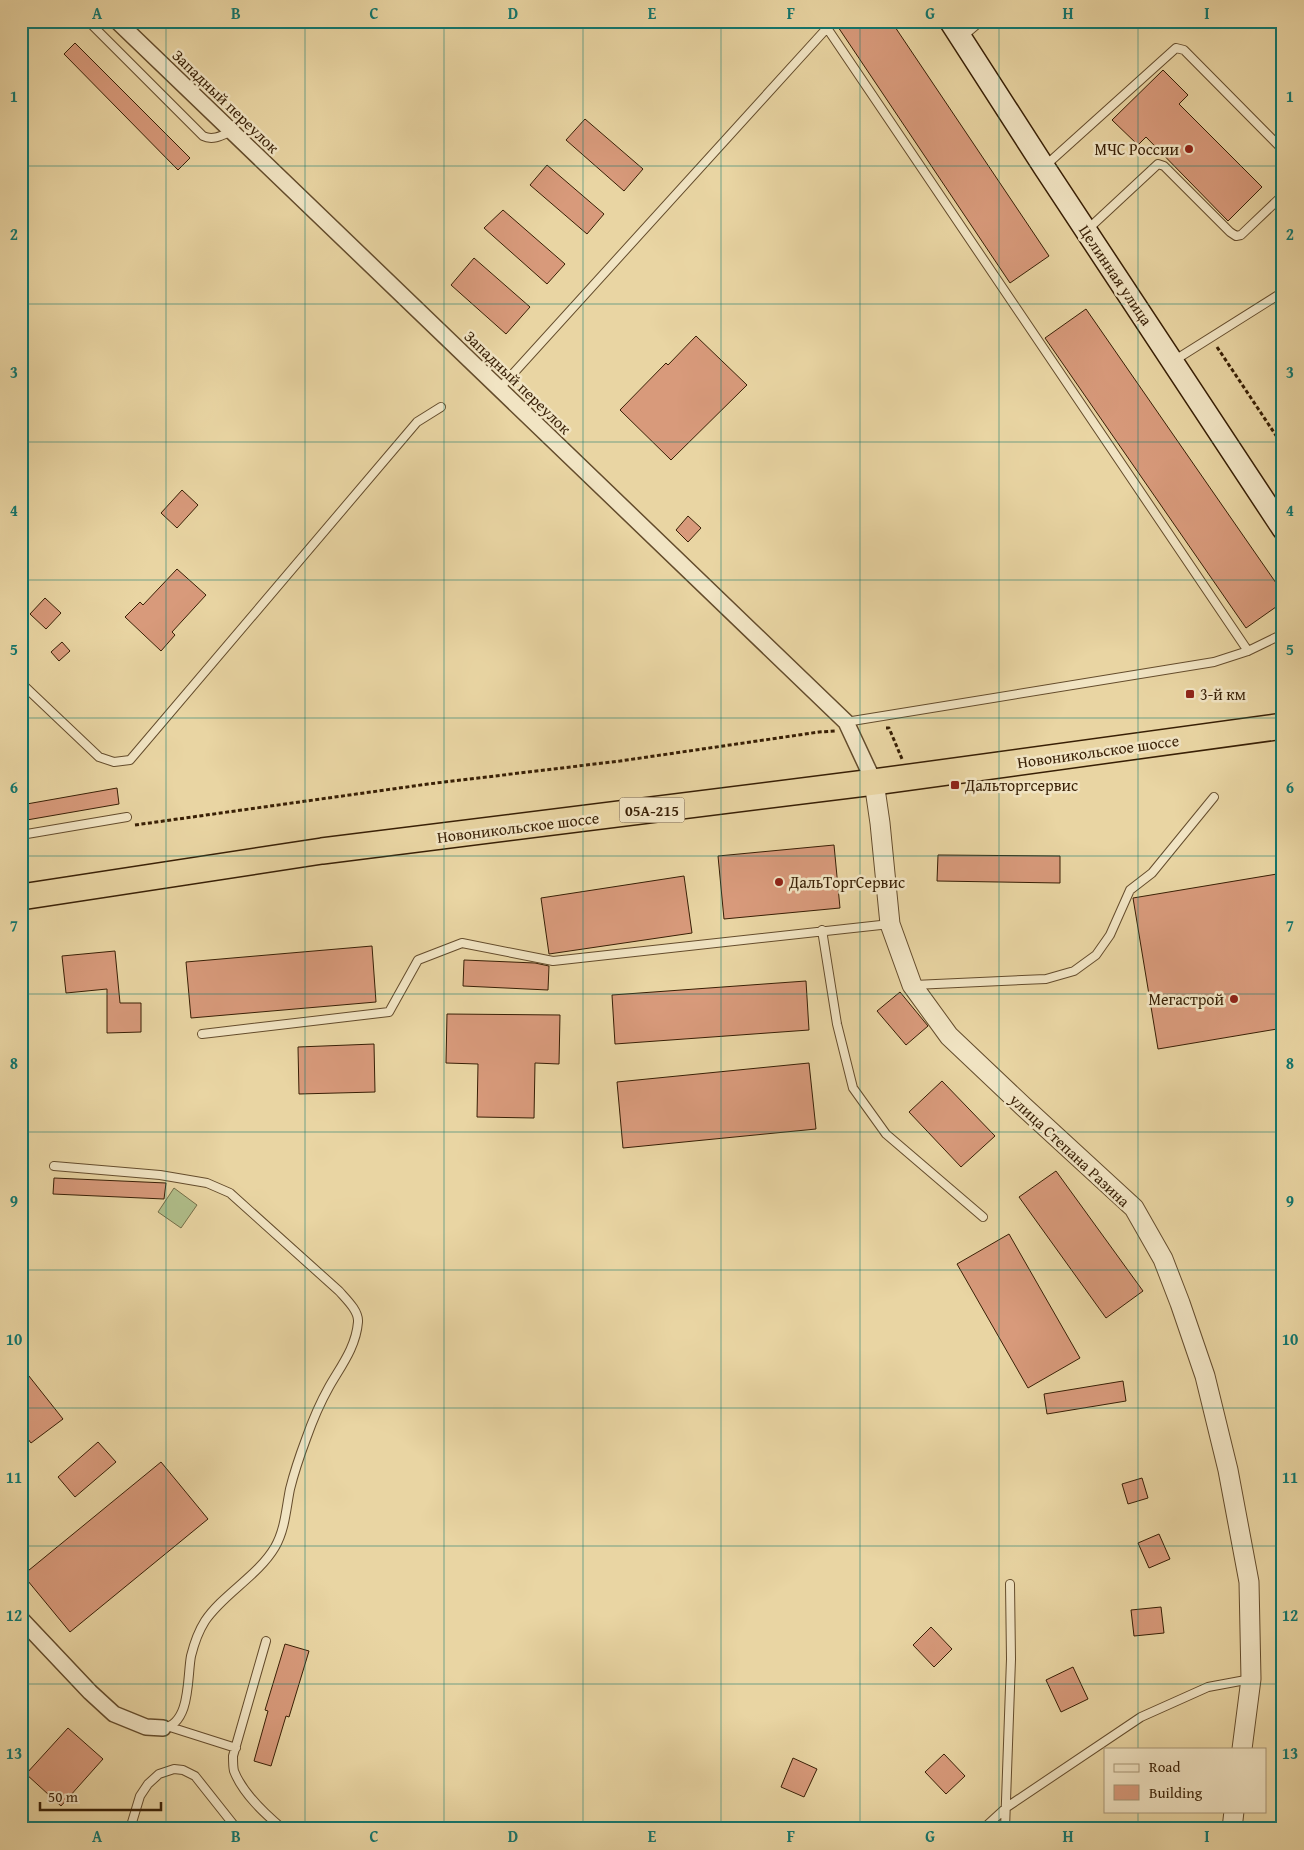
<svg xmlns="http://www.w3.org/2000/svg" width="1304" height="1850" viewBox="0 0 1304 1850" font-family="'Gentium Book Plus',serif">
	<rect width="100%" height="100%" fill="#e9d5a3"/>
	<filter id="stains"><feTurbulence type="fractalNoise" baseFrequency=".004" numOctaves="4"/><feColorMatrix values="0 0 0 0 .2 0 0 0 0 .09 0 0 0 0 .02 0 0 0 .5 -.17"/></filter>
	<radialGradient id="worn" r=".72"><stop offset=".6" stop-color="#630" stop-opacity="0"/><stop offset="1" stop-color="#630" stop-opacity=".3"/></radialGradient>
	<path fill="#b0be8a" stroke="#746e48" d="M174,1188l23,17 -16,23 -23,-16z"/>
	<path fill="#d89a7b" stroke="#381f05" d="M834,21h57l158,235 -39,27z
		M75,43l115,115 -12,12 -114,-116z
		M1163,70l25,25 -9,9 83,83 -34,34 -82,-84 -8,8 -26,-25z
		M585,119l58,50 -19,22 -58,-51z
		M547,165l57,49 -17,20 -57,-49z
		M503,210l62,54 -18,20 -63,-56z
		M474,258l56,49 -24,27 -55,-49z
		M1086,309l197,284v9l-37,26 -201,-290z
		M696,336l51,49 -76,75 -51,-50 46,-47 2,2z
		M182,490l16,15 -21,23 -16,-15z
		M688,516l13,12 -13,14 -12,-12z
		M177,569l29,26 -34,37 3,3 -14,16 -36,-34 15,-15 3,3z
		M45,598l16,15 -15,16 -16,-15z
		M62,642l8,9 -11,10 -8,-9z
		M117,788l2,16 -98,17v-16z
		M834,845l6,63 -116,11 -6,-63z
		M938,855l122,1v27l-123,-2z
		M1283,873v155l-125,21 -25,-151z
		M684,876l8,57 -143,21 -8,-56z
		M372,946l4,56 -185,16 -5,-56z
		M115,951l5,52h21v29l-34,1v-44l-41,4 -4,-37z
		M464,960l71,3 14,3 -1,24 -85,-4z
		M806,981l3,49 -194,14 -3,-49z
		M900,992l28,34 -22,19 -29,-34z
		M447,1014l113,1 -1,49 -24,-1 -1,55 -57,-1 1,-53 -32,-1z
		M374,1044l1,48 -76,2 -1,-47z
		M809,1063l7,66 -193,19 -6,-66z
		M942,1081l53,55 -34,31 -52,-55z
		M1056,1171l87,120 -37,27 -87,-121z
		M54,1178l112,5 -2,16 -111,-5z
		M1009,1234l71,124 -52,30 -71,-124z
		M21,1366l42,53 -32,24 -10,-13z
		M1123,1381l3,20 -79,13 -3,-20z
		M98,1442l18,20 -41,35 -17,-20z
		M161,1462l47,57 -138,113 -47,-57z
		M1142,1478l6,20 -20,6 -6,-20z
		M1159,1534l11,25 -21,9 -11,-25z
		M1161,1607l3,26 -30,3 -3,-26z
		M931,1627l21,22 -18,18 -21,-22z
		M285,1644l24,7 -20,66 -3,-1 -15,50 -17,-5 14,-50 -3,-1z
		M1073,1667l15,32 -27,13 -15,-32z
		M68,1728l35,31 -42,47 -35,-32z
		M944,1754l21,22 -19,18 -21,-22z
		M793,1758l24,11 -13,28 -23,-10z"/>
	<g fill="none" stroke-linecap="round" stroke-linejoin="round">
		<g stroke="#644c2c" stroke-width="10">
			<path id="service" d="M88,21l115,115c10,5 20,-1 29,-5
				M827,28l421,623
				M961,38l20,-17
				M1045,166l131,-118 8,2 99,100
				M1087,230l71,-66 6,2 66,66 6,4 5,-1 42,-40
				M1175,360l108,-68
				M500,388l327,-360 -4,-7
				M21,683l78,74 15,5 16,-2 287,-338 24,-15
				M846,722l368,-60 34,-11 35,-17
				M21,835l106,-18
				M822,930l15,94 16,64 33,46 97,83
				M914,985l132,-6 28,-8 22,-16 14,-20 20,-45 22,-17 62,-76
				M202,1034l187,-22 29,-52 44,-17 91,18 337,-37
				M54,1166l106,9 47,8 23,10 109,98c7,8 20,20 19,31 -2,25 -17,44 -29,65 -9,16 -17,35 -23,52 -6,16 -12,34 -16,50 -4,20 -5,41 -15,58 -17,29 -52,47 -70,74 -7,11 -11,23 -14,35 -4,21 0,68 -28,72
				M266,1641l-33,115c0,5 0,11 1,15 9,23 31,43 49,58
				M170,1727l66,21
				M130,1829l10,-33 8,-12 11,-10 15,-5 9,1 12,6 42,53
				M983,1829l24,-22 134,-90 67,-30 43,-8
				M1005,1829l6,-170 -1,-75"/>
		</g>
		<g stroke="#644c2c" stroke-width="18">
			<path id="minor" d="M117,21l729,701 28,60
				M21,1619l69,73 24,22 32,13 17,1"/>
		</g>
		<g stroke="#644c2c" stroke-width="21">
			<path id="tertiary" d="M874,782l6,41 10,101 22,61 37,51 75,71 110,101 29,51 17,44 25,73 23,94 21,112 2,97 -9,70
				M1232,1829l2,-18"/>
		</g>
		<g stroke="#381f05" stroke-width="24">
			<path id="secondary" d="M950,21l94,146 239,362"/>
		</g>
		<g stroke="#381f05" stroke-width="28">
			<path id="trunk" d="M21,897l301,-46 552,-69 409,-56"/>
		</g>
		<path stroke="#381f05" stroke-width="3" stroke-dasharray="4 2.5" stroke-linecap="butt" d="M1217,347l66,99
			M886,728h3l13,31
			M135,825l293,-41 192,-23 199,-29 16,-1"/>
		<use href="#service" stroke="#f1e4c3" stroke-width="8"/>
		<use href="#minor" stroke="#f1e4c3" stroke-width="15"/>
		<use href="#tertiary" stroke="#f1e4c3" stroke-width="19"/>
		<use href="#secondary" stroke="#f1e4c3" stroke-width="21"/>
		<use href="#trunk" stroke="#e9d5a3" stroke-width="25"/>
	</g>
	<path fill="none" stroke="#0f766e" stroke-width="1" stroke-opacity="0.55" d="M166,21v1808M305,21v1808M444,21v1808M583,21v1808M721,21v1808M860,21v1808M999,21v1808M1138,21v1728M21,166h1262M21,304h1262M21,442h1262M21,580h1262M21,718h1262M21,856h1262M21,994h1262M21,1132h1262M21,1270h1262M21,1408h1262M21,1546h1262M21,1684h1262M1138,1811v18"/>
	<g fill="#8f2418" stroke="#f1e4c3" stroke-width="2">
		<circle cx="1189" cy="149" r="5"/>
		<rect x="1185" y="689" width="10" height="10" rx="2.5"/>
		<rect x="950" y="780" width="10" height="10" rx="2.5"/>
		<circle cx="779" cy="882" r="5"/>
		<circle cx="1234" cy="999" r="5"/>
	</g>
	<g text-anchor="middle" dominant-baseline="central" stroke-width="5" stroke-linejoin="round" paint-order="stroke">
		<rect fill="#f1e4c3" stroke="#705a3e" stroke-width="1" x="619.5" y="797.5" width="65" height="25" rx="4"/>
		<g font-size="15" font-weight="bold" fill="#381f05">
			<text x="652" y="810">05А-215</text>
		</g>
		<g font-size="16" fill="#381f05" stroke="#f1e4c3">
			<text transform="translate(226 101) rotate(44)">Западный переулок</text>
			<text transform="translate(1116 275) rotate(56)">Целинная улица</text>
			<text transform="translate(518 382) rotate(44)">Западный переулок</text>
			<text transform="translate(1098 751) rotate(-8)">Новоникольское шоссе</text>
			<text transform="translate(518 827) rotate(-7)">Новоникольское шоссе</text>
			<text transform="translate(1070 1150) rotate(43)">улица Степана Разина</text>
		</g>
		<g font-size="16" fill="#381f05" stroke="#f1e4c3" text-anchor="start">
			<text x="1179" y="149" text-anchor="end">МЧС России</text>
			<text x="1200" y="694">3-й км</text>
			<text x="965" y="785">Дальторгсервис</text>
			<text x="789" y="882">ДальТоргСервис</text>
			<text x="1224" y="999" text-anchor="end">Мегастрой</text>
		</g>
	</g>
	<rect width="1304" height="1850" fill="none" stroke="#e9d5a3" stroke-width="55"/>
	<rect x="1104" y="1748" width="162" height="65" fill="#f1e4c3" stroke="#a79577"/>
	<rect x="1114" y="1764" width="25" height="8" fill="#f1e4c3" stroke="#a79577"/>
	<text x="1149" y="1772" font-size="15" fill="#381f05">Road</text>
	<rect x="1114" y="1785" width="25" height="15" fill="#d89a7b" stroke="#a79577"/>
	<text x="1149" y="1798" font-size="15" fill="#381f05">Building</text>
	<path d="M40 1802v8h121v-8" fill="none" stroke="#381f05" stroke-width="2.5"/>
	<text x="48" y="1802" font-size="15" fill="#381f05" stroke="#f1e4c3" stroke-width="4" paint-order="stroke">50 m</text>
	<rect x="28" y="28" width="1248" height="1794" fill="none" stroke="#0f766e" stroke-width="2"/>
	<g font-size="16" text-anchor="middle" font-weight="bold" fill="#0f766e">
		<text x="97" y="19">A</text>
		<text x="236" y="19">B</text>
		<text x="374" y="19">C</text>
		<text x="513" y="19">D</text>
		<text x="652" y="19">E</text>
		<text x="791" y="19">F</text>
		<text x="930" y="19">G</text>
		<text x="1068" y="19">H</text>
		<text x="1207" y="19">I</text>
		<text x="14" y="102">1</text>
		<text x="1290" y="102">1</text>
		<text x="14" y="240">2</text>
		<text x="1290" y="240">2</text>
		<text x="14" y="378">3</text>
		<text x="1290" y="378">3</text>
		<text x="14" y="516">4</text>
		<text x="1290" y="516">4</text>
		<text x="14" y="655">5</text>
		<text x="1290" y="655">5</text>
		<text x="14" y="793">6</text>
		<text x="1290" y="793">6</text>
		<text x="14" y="931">7</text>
		<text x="1290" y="931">7</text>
		<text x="14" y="1069">8</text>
		<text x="1290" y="1069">8</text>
		<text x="14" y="1207">9</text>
		<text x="1290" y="1207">9</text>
		<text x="14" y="1345">10</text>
		<text x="1290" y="1345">10</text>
		<text x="14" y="1483">11</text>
		<text x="1290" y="1483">11</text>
		<text x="14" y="1621">12</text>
		<text x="1290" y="1621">12</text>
		<text x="14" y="1759">13</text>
		<text x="1290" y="1759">13</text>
		<text x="97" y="1842">A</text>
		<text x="236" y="1842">B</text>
		<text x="374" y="1842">C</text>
		<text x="513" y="1842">D</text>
		<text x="652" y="1842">E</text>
		<text x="791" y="1842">F</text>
		<text x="930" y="1842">G</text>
		<text x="1068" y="1842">H</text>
		<text x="1207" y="1842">I</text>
	</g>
	<rect width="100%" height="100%" filter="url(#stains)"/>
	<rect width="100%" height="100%" fill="url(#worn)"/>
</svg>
